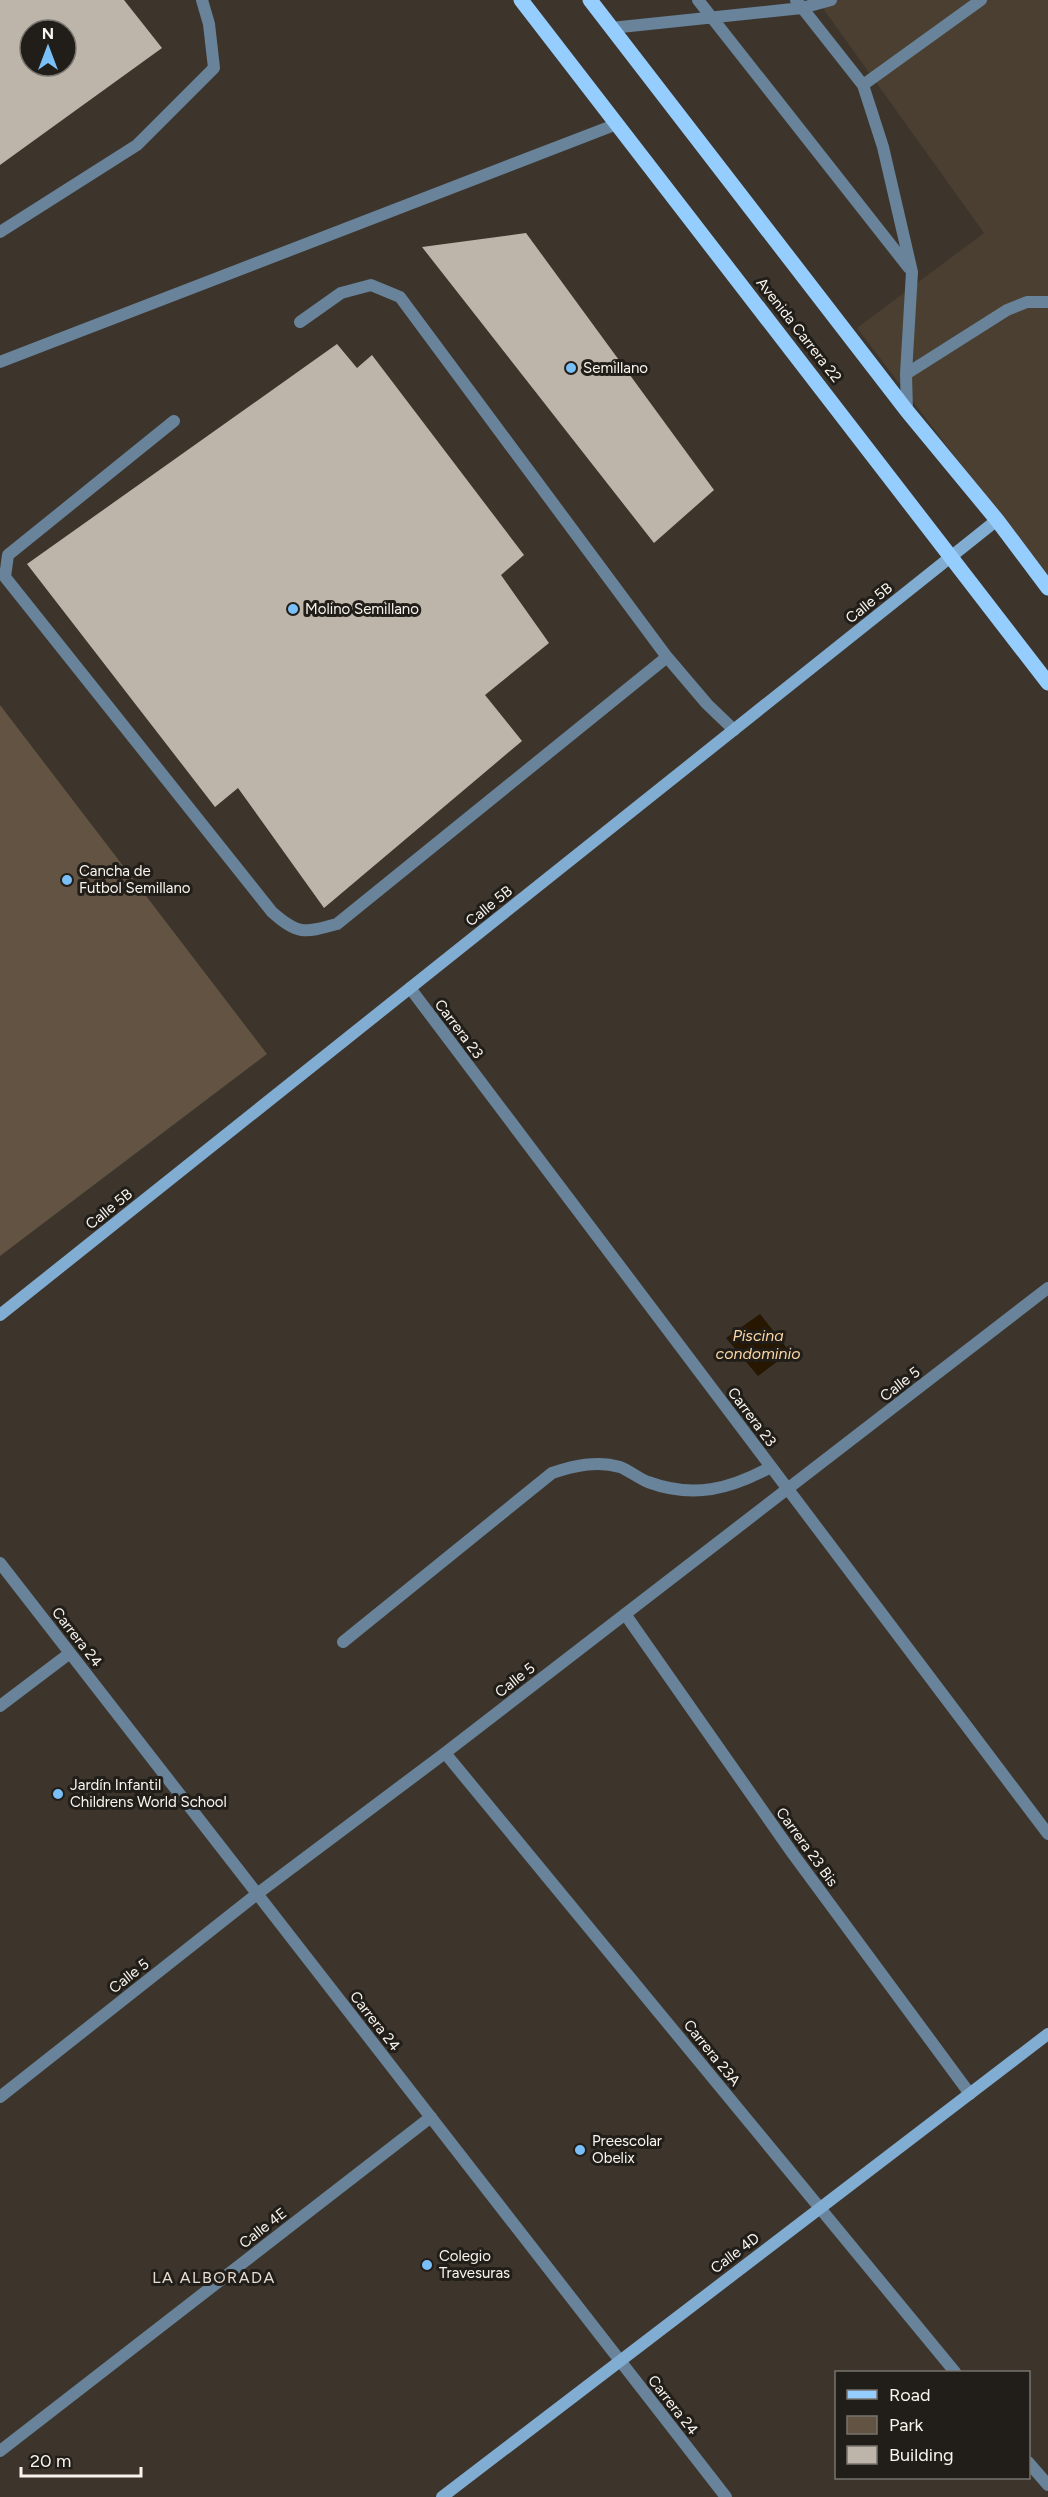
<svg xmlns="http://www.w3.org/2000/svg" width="1048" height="2497" font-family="Figtree,sans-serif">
<rect width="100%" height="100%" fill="#3d352c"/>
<path fill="#4a3f30" d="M817,0H1048V579L857,328L984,233Z"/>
<path fill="#625342" d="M0,705L267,1054L0,1256Z"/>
<path fill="#271701" d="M760,1314L790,1352L758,1376L726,1338Z"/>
<path fill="#beb5aa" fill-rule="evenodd" d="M0,0H124L162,48L0,165ZM30,30H66V66H30Z
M526,233L714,490L654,543L422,247Z
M337,344L357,368L372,355L524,555L501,575L549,643L485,695L522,741L324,908L238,788L215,807L27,564Z"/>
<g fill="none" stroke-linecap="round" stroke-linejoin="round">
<path stroke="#68839a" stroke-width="12" d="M698,0L909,268
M796,0L863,85L883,147L912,272L906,374L907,411
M611,28L802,8L831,0
M863,85L981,0
M0,232L137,145L214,68L209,24L202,0
M300,322L341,293L371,285L400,297L667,657L707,704L734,730
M0,362L617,124
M906,374L1007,310L1027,302H1048
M174,421L8,555L5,577L272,912C298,935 304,933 337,924L667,657
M343,1642L552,1473C573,1466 597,1460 620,1467C630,1471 638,1478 648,1482C694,1499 730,1489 771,1467"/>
<path stroke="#68839a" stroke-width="12" d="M410,988L1048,1834
M0,1563L726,2497
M625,1614L793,1854L970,2094
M0,1706L70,1653
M445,1753L955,2372
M0,2097L257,1894L445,1753L1048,1288
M0,2451L431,2117
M1028,2462L1048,2485"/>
<path stroke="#82add3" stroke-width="12" d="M0,1315L997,520
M442,2497L1048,2034"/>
<path stroke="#95cefe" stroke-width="15" d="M521,0L1048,683
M590,0L907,411L997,520L1048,588"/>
</g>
<g fill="#7abff8" stroke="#211e19" stroke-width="2">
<circle cx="571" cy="368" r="6"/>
<circle cx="293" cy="609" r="6"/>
<circle cx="67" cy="880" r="6"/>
<circle cx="58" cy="1794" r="6"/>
<circle cx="580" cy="2150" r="6"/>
<circle cx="427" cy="2265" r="6"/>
</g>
<g text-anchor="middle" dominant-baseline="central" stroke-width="6" stroke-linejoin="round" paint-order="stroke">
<g font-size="15" fill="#f9f4ee" stroke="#211e19">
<text transform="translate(799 330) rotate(52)">Avenida Carrera 22</text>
<text transform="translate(869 603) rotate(-39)">Calle 5B</text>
<text transform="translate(489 906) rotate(-39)">Calle 5B</text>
<text transform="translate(459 1029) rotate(53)">Carrera 23</text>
<text transform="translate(109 1209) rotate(-39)">Calle 5B</text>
<text transform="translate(900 1384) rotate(-38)">Calle 5</text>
<text transform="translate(752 1417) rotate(53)">Carrera 23</text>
<text transform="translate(77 1637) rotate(52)">Carrera 24</text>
<text transform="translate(515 1680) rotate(-38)">Calle 5</text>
<text transform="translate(807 1847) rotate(54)">Carrera 23 Bis</text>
<text transform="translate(129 1976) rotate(-38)">Calle 5</text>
<text transform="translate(375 2021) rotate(52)">Carrera 24</text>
<text transform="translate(712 2053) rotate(51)">Carrera 23A</text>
<text transform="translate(263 2228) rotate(-38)">Calle 4E</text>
<text transform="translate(735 2253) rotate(-37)">Calle 4D</text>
<text transform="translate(673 2405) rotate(52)">Carrera 24</text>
</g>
<g font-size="15" fill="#f9f4ee" stroke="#211e19" text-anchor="start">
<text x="583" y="368">Semillano</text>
<text x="305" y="609">Molino Semillano</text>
<text x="79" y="871">Cancha de<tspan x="79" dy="17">Futbol Semillano</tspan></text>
<text x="70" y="1785">Jardín Infantil<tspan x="70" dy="17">Childrens World School</tspan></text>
<text x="592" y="2141">Preescolar<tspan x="592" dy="17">Obelix</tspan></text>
<text x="439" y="2256">Colegio<tspan x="439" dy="17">Travesuras</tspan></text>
</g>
<g font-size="16" font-style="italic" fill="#fcd6a5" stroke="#211e19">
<text x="758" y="1335">Piscina<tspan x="758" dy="18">condominio</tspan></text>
</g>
<g font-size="16" letter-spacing="1.5" fill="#e6dcd1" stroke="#211e19">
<text x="214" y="2277">LA ALBORADA</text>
</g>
</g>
<rect x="835" y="2371" width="195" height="108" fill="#211e19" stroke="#77746e" stroke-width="1.5"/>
<rect x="847" y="2390" width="30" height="9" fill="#95cefe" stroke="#77746e" stroke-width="1.5"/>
<text x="889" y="2401" font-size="18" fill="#f9f4ee">Road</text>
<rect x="847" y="2416" width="30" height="18" fill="#625342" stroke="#77746e" stroke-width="1.5"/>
<text x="889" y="2431" font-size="18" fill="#f9f4ee">Park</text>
<rect x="847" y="2446" width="30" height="18" fill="#beb5aa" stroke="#77746e" stroke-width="1.5"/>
<text x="889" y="2461" font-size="18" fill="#f9f4ee">Building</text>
<g transform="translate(48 48)"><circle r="28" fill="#211e19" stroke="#77746e" stroke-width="1.5"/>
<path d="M0-4.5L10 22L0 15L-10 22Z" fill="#7abff8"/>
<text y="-9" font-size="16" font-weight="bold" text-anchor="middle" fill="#f9f4ee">N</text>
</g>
<path d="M21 2467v9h120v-9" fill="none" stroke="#f9f4ee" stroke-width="3"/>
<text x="30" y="2467" font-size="18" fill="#f9f4ee" stroke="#211e19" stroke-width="4.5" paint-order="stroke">20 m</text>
</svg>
